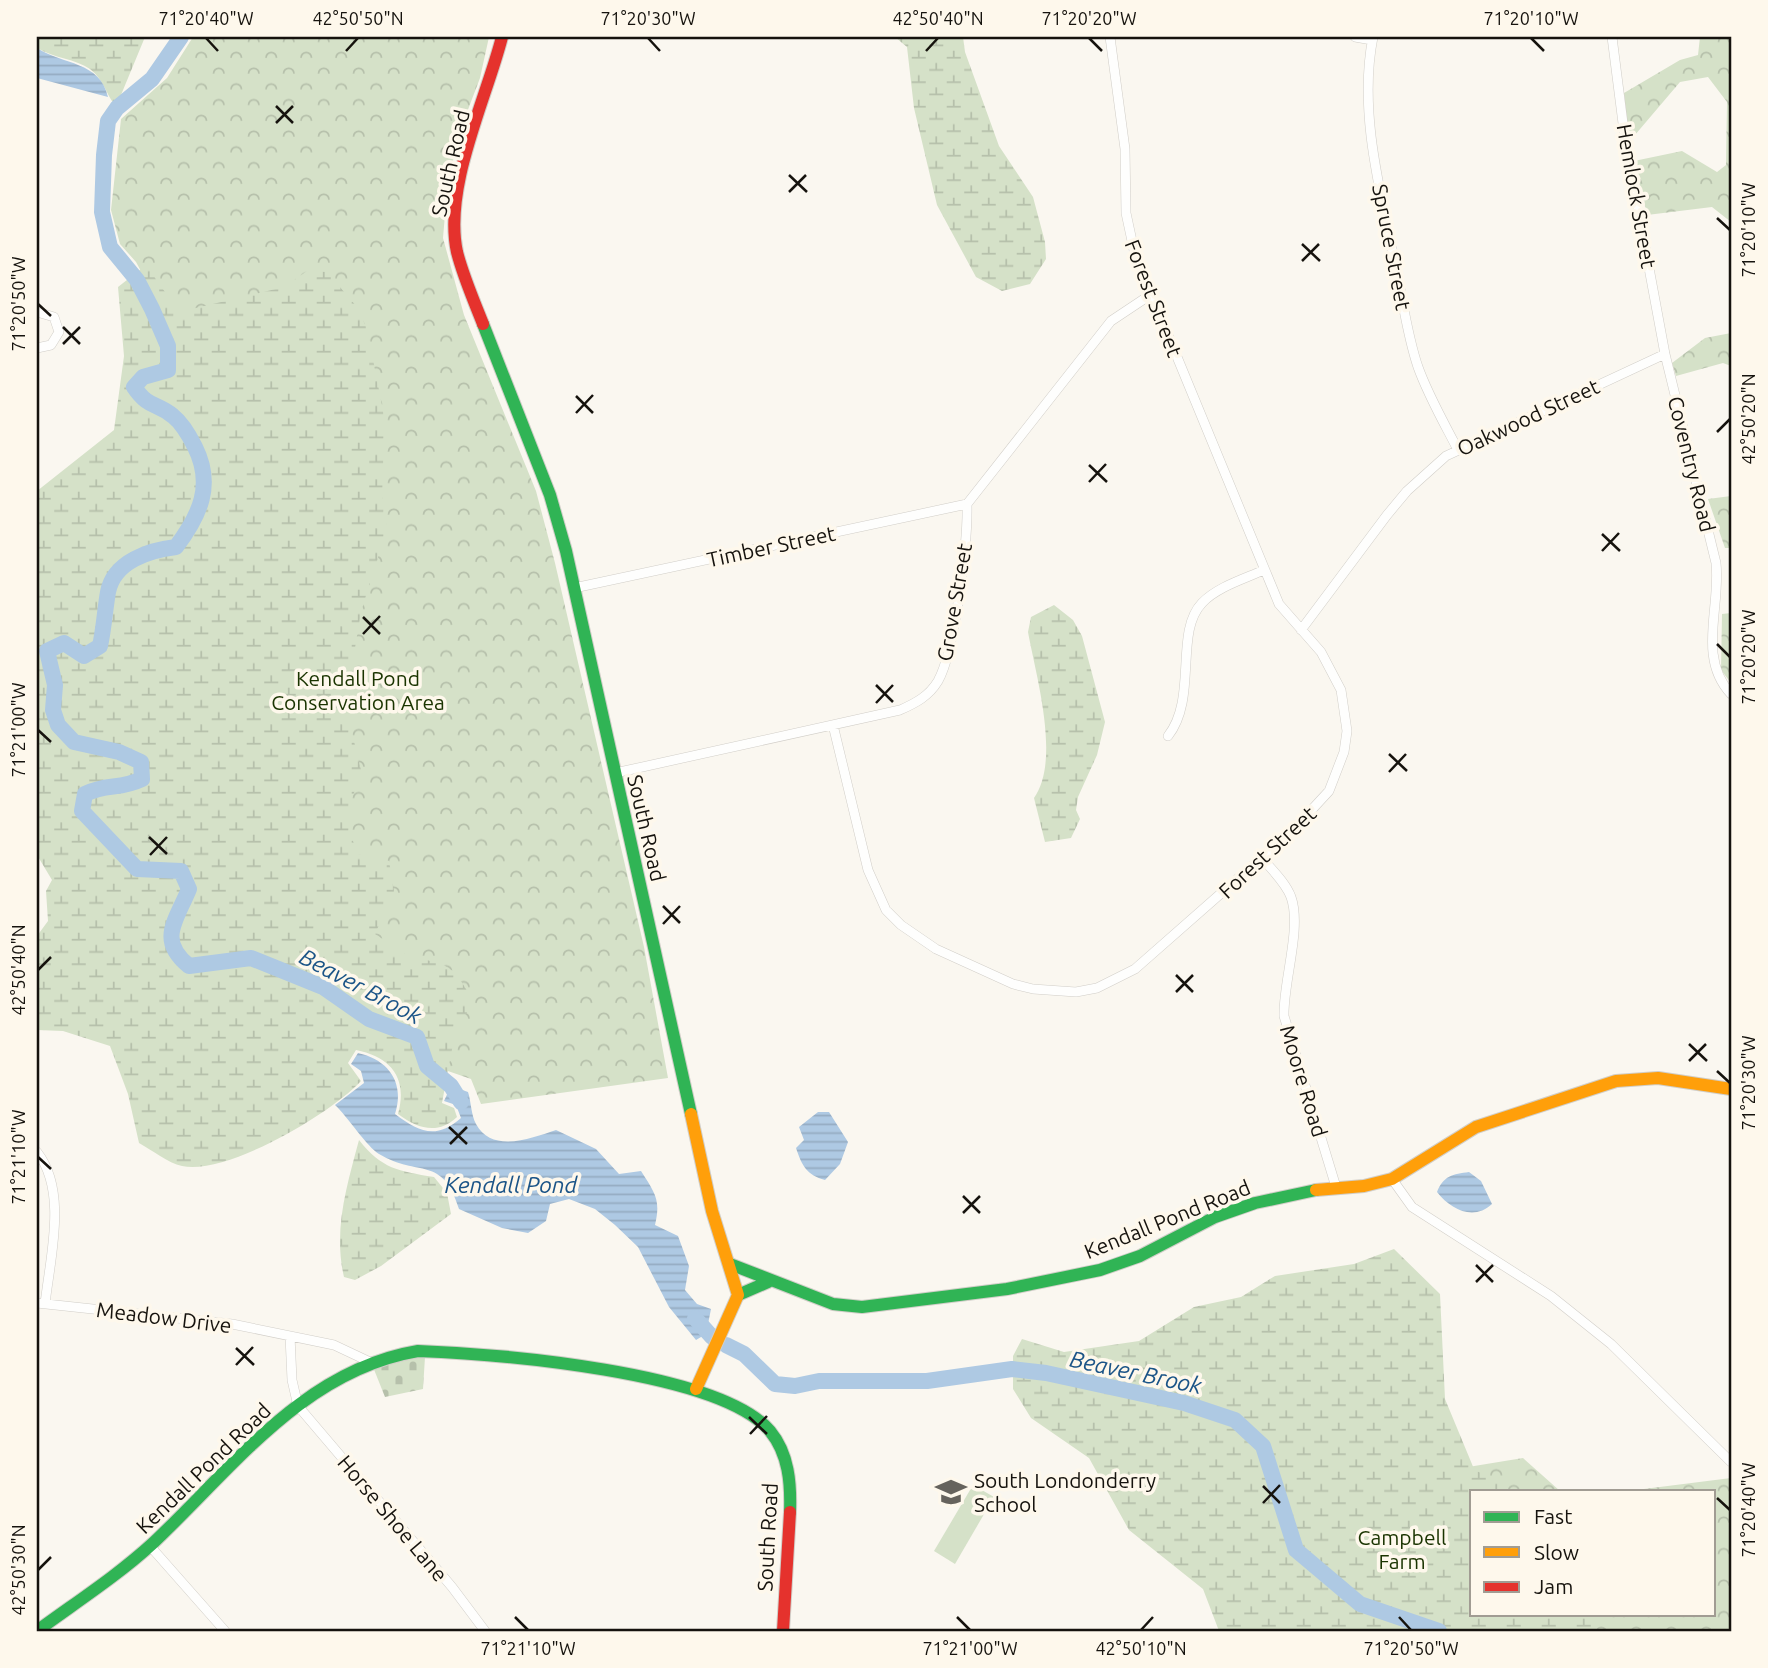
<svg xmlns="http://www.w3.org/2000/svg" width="1768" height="1668" font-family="Ubuntu,sans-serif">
<defs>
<pattern id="forest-crowns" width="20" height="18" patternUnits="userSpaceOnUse" patternTransform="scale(1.75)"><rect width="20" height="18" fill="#d5e1c8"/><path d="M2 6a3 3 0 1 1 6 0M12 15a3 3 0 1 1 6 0" fill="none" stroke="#b6c0ab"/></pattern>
<pattern id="wetland-marsh" width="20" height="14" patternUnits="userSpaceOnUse" patternTransform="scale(1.75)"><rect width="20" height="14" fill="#d5e1c8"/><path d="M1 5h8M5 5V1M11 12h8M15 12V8" fill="none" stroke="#b6c0ab"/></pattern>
<pattern id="cemetery-stones" width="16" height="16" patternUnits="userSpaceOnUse" patternTransform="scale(1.75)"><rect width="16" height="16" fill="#d5e1c8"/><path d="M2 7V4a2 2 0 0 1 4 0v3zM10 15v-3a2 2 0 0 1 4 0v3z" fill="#b6c0ab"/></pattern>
<pattern id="water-rules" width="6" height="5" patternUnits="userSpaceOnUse" patternTransform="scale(1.75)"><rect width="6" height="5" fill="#aec9e3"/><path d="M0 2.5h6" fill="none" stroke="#95acc2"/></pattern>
</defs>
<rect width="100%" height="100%" fill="#faf7f0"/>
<path fill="#d5e1c8" d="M973,1485L994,1497L955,1564L934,1551Z"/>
<path fill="url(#forest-crowns)" d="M193,37H489L480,78L458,136L447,191L443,238L464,315L536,491L555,563L644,947L668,1078L481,1104L471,1079L445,1070L66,656L149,286L136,262L120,244L111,210L121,119L167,78Z
M1700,37H1731V222L1712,207L1647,215L1634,161L1682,151L1717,172L1726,165L1727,102L1708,77L1680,82L1629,142L1624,93L1680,60L1698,55Z
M1731,333V366L1723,363L1676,376L1672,363L1705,338Z
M1731,496V548H1725L1708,499Z
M1731,613V683L1721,670L1722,614Z
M1523,1458L1560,1491H1472V1614H1714V1491H1628L1731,1478V1631H1398L1267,1500Z"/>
<path fill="url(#wetland-marsh)" d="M37,37H145L116,107C106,94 104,80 90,69C76,59 53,58 37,48Z
M895,37H963L965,52L999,146L1033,197L1045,242L1046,259L1030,284L1002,291L976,277L937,205L914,108L907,47Z
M146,265L179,312L284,287L307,271L327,272L357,307L367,329L385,421L382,495L387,529L361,612L350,678V725L362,774L351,800V836L358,854L389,861L394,891L375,934L407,955L442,964L456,973L469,994L470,1008L456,1028L442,1103L454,1108L457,1117C438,1135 418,1129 398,1114C408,1078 391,1057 356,1050L348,1063L361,1081C332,1113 226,1176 182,1166C168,1163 152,1150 139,1143L128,1094L110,1046L63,1031L37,1030V936L48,921L46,891L52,880L37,855V491L114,430L124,356L118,287Z
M1054,605L1073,620L1082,636L1105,722L1097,755L1078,797L1076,810L1080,819L1071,838L1045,842L1034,798C1061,760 1036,676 1028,632L1031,617Z
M359,1140C382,1169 398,1171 434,1177L447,1193L451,1214L381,1266L355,1280L344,1277C333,1230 347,1185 359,1140Z
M1394,1249L1440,1294L1445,1399L1474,1469L1510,1491H1472V1614H1597V1631H1219L1203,1589L1129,1530L1089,1458L1031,1418L1013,1389V1356L1022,1339L1064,1352L1139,1341L1194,1307L1241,1297L1275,1276L1354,1264Z"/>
<path fill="url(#cemetery-stones)" d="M417,1356L425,1357L423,1389L385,1397L373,1367L388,1360Z"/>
<path fill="url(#water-rules)" d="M37,48C63,65 100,61 108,97L37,78Z
M358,1053C389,1060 405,1083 395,1114C419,1132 436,1140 461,1118L456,1105L444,1101L451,1086L468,1092C471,1101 471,1115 476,1124C492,1154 532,1138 556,1130L596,1149L619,1174L641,1171C655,1193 661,1200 655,1225L678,1236L689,1266L685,1290L697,1304L711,1309L706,1334L696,1340L669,1307L638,1247L615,1225L595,1209L569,1199L550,1204L546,1221L528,1233L502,1228L459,1209C442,1154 419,1178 379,1154C368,1148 347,1116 335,1105L364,1083L361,1071L351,1064Z
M818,1112H829L848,1142L840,1164L825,1180C807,1175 802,1166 796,1148L804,1140L799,1127Z
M1469,1172L1481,1181L1492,1204C1474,1221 1451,1210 1437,1192C1443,1176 1453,1174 1469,1172Z"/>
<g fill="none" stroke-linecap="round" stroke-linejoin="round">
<path stroke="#aec9e3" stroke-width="16" d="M181,37L152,79L117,108L108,121L104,155L102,212L110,247L137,280L152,309L168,346V370L143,377L134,387C149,409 156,402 173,416C182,423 190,437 195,447C214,485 200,515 176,547C150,550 114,561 108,592C105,609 104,628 100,646L84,656L64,643L47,651L55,685L53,710L58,725L74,742L119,752L141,762L142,779C119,790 107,783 85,794L82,811L137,869L181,871L189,889C176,921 157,940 189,966L251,958L323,987L369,1019L417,1037L427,1066L451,1086L461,1102
M695,1318L712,1337
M726,1345L744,1354L775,1384L795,1386L819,1381H927L1012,1369L1046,1373L1184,1403L1235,1420L1263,1446L1296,1550L1360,1604L1439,1631"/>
<defs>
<path id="street" d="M1355,37L1372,40
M1373,37C1358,112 1381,194 1396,268C1403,301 1407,335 1418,367C1428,395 1443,421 1457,448
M1612,37L1625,139L1665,354L1716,563C1721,607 1697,658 1731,694
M37,312L54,317L59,332L51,345L37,348
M574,588L967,504
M1301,630L1387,515L1407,491L1446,456L1665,354
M833,725L868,870L886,910L901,925L936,949L1013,984L1033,989L1076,992L1097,988L1135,969L1293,830L1329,791L1344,752L1347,731L1341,690L1321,652L1279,604L1135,255L1126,213L1125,149L1110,37
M1168,736C1198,698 1174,632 1202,603C1217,587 1244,579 1264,570
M615,773L900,710C916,703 929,696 938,681C955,651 968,540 967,504L1111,321L1150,295
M1262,858C1272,870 1286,883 1291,897C1302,928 1283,982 1284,1016L1336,1187
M37,1152C68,1191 50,1258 45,1304
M1392,1179L1412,1207L1551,1296L1611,1344L1731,1462
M37,1303L232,1324L334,1345L368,1361
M290,1336L292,1380L298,1406L452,1587L485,1631
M150,1546L225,1631"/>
<path id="fast" d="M483,324L550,495L566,551L691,1114
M730,1264L833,1304L862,1307L1007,1289L1100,1270L1140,1256L1215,1217L1255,1203L1316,1190
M738,1295L768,1282
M37,1631C75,1603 117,1576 152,1544C232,1469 303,1370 418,1351C497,1354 719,1371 770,1431C789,1454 791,1484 790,1512"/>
<path id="slow" d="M691,1114L712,1211L738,1295L696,1389
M1316,1190L1364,1186L1392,1179L1476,1127L1616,1081L1658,1078L1731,1089"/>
<path id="jam" d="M483,324C474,301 463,276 457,252C443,187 486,100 502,37
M783,1631L790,1512"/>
</defs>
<use href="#street" stroke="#d1cec8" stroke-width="10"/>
<use href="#fast" stroke="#d1cec8" stroke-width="14"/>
<use href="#slow" stroke="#d1cec8" stroke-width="14"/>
<use href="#jam" stroke="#d1cec8" stroke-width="14"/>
<use href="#street" stroke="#fefefd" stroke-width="9"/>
<use href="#fast" stroke="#30b455" stroke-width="12"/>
<use href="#slow" stroke="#ff9f0a" stroke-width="12"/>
<use href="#jam" stroke="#e5322d" stroke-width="12"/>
</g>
<path fill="none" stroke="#16130e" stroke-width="2.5" d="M206,38L218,51M648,38L660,51M1089,38L1102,51M1531,38L1544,51M346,51L358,38M926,51L938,38M276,106L293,123M276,123L293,106M789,175L807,192M789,192L806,175M1717,218L1730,230M1302,244L1320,261M1302,261L1319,244M38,304L51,316M63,327L80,344M63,344L80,327M576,396L593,413M576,413L593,395M1717,432L1730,419M1089,465L1107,482M1089,482L1106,464M1602,534L1620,551M1602,551L1619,533M363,617L380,634M363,634L380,616M1717,644L1730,657M876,685L893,702M876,703L893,685M38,730L51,742M1389,754L1407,771M1389,772L1406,754M149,837L167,854M150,855L167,837M663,906L680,923M663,924L680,906M38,970L51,957M1176,975L1193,992M1176,992L1193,975M1689,1044L1707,1061M1689,1061L1706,1044M1717,1071L1730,1083M449,1127L467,1144M450,1144L467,1127M38,1157L51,1169M963,1196L980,1213M963,1213L980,1196M1476,1265L1493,1282M1476,1282L1493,1265M236,1348L254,1365M236,1365L253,1347M749,1417L767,1434M750,1434L767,1416M1263,1486L1280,1503M1717,1498L1730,1510M1263,1503L1280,1485M38,1570L51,1557M515,1617L528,1630M957,1617L970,1630M1399,1617L1411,1630M1141,1630L1153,1617"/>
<defs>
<symbol id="school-bare" viewBox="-9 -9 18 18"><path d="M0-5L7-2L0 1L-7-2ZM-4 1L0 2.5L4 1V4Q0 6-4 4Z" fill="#66635d" stroke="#fef8ec" stroke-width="2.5" paint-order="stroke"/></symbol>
</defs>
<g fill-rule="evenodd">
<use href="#school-bare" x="929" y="1470" width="44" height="44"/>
</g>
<g text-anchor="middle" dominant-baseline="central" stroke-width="7" stroke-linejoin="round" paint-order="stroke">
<g font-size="21" fill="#16130e" stroke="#fef8ec">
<text transform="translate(450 163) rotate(-77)">South Road</text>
<text transform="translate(1637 196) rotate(80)">Hemlock Street</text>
<text transform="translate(1392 247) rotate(79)">Spruce Street</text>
<text transform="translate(1154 298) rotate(69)">Forest Street</text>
<text transform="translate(1528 417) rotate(-25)">Oakwood Street</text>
<text transform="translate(1692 464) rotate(76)">Coventry Road</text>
<text transform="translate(771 546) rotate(-12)">Timber Street</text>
<text transform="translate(954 602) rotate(-80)">Grove Street</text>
<text transform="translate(647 828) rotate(77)">South Road</text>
<text transform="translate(1267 852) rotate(-43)">Forest Street</text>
<text transform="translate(1304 1081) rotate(73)">Moore Road</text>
<text transform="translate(1167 1219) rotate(-22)">Kendall Pond Road</text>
<text transform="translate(164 1317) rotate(7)">Meadow Drive</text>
<text transform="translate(203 1468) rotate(-44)">Kendall Pond Road</text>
<text transform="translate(393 1518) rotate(50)">Horse Shoe Lane</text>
<text transform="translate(767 1537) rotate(-87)">South Road</text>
</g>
<g font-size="21" fill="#1a3400" stroke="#fef8ec">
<text x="358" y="678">Kendall Pond<tspan x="358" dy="24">Conservation Area</tspan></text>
<text x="1402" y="1537">Campbell<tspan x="1402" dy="24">Farm</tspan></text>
</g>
<g font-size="21" fill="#16130e" stroke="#fef8ec" text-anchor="start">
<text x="974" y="1480">South Londonderry<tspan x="974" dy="24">School</tspan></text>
</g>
<g font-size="23" font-style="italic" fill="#1b5487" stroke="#fef8ec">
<text transform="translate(361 986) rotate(28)">Beaver Brook</text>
<text x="511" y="1184">Kendall Pond</text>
<text transform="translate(1136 1372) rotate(12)">Beaver Brook</text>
</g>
</g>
<rect width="1768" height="1668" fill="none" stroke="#fef8ec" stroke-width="77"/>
<rect x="1470" y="1490" width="245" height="126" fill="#fef8ec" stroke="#a19c93" stroke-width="2"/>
<rect x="1484" y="1512" width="35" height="10" fill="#30b455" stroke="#a19c93" stroke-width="2"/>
<text x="1534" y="1524" font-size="21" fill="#16130e">Fast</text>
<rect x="1484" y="1547" width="35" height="10" fill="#ff9f0a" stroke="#a19c93" stroke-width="2"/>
<text x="1534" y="1560" font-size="21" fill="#16130e">Slow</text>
<rect x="1484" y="1582" width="35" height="10" fill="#e5322d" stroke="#a19c93" stroke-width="2"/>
<text x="1534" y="1594" font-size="21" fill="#16130e">Jam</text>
<rect x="38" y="38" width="1692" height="1592" fill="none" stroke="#16130e" stroke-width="2.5"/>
<g font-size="18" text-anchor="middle" fill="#16130e">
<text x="206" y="25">71°20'40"W</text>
<text x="358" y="25">42°50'50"N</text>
<text x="648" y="25">71°20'30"W</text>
<text x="938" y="25">42°50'40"N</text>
<text x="1089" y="25">71°20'20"W</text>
<text x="1531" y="25">71°20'10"W</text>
<text transform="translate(1749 230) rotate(-90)" y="6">71°20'10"W</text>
<text transform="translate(19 304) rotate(-90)" y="6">71°20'50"W</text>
<text transform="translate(1749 419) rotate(-90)" y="6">42°50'20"N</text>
<text transform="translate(1749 657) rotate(-90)" y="6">71°20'20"W</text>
<text transform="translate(19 730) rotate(-90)" y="6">71°21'00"W</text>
<text transform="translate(19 970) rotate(-90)" y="6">42°50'40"N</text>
<text transform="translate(1749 1083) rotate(-90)" y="6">71°20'30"W</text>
<text transform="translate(19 1157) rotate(-90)" y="6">71°21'10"W</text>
<text transform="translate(1749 1510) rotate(-90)" y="6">71°20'40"W</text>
<text transform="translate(19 1570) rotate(-90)" y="6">42°50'30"N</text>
<text x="528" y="1655">71°21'10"W</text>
<text x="970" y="1655">71°21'00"W</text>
<text x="1141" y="1655">42°50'10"N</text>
<text x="1411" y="1655">71°20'50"W</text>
</g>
</svg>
